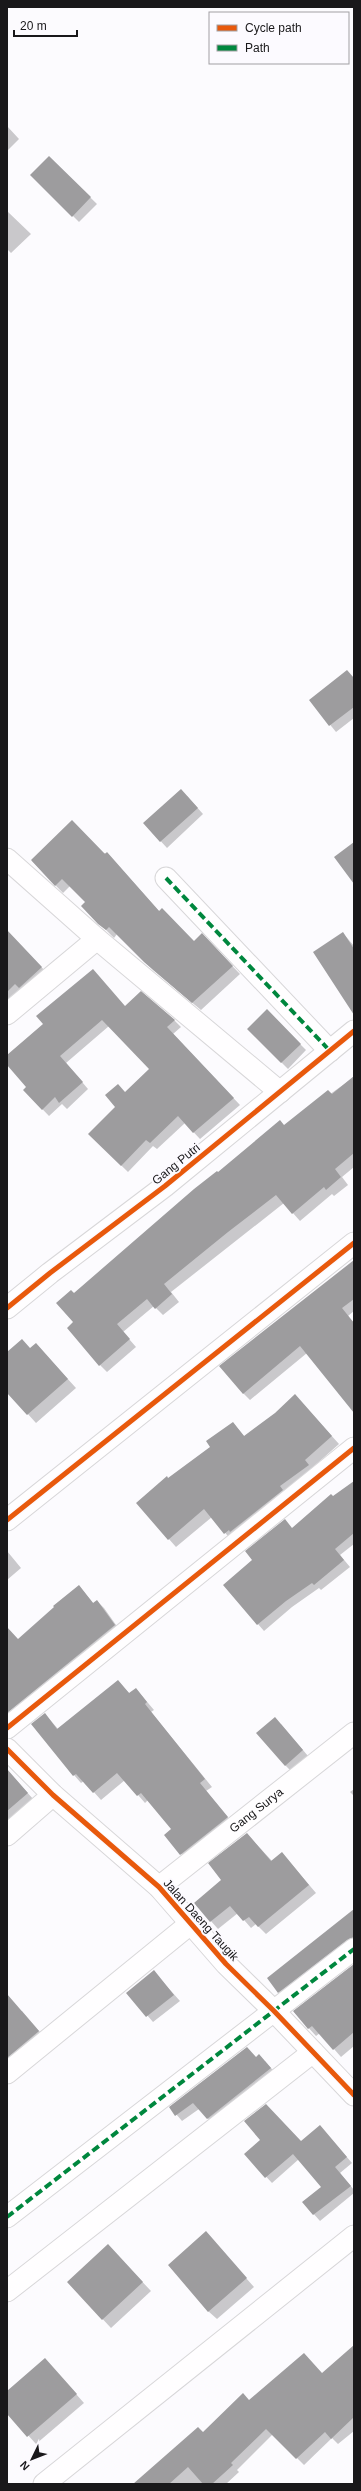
<svg xmlns="http://www.w3.org/2000/svg" width="361" height="2491" font-family="Arial,sans-serif">
<rect width="100%" height="100%" fill="#fcfbfe"/>
<path fill="#0003" d="M7,126L19,139L7,151Z
M49,157L97,204L79,222L32,175Z
M7,211L31,234L11,253L7,249Z
M354,678V718L336,732L310,700Z
M187,796L203,814L167,848L144,823Z
M107,853L160,912L194,942L210,943L240,974L201,1010L153,970L117,934L114,938L82,906L86,902L70,886L63,893L32,861Z
M7,931L47,973L7,1003Z
M343,933L354,946V1009Z
M125,1007L174,1020L181,1027L173,1034L240,1105L200,1139L185,1123L157,1149L153,1146L128,1172L89,1134L116,1107L126,1093L151,1069L109,1026L66,1063L88,1089L67,1109L62,1104L49,1116L24,1090L27,1087L7,1063V1056Z
M267,1011L306,1050L288,1069L248,1029Z
M354,1077V1167L342,1177L348,1185L334,1196L332,1194L300,1221L284,1203L171,1292L179,1302L163,1315L154,1306L123,1332L136,1347L107,1372L100,1365L74,1323V1295L219,1174Z
M354,1261V1311L348,1316L354,1323V1412L307,1353L250,1400L243,1393Z
M36,1344L76,1388L36,1423L7,1391V1353L30,1349Z
M302,1403L339,1444L312,1468L316,1473L232,1541L212,1517L176,1547L137,1503L211,1447L233,1423L245,1437Z
M354,1482V1544L340,1555L350,1567L321,1590L319,1588L292,1607L264,1631L224,1585L292,1529Z
M7,1551L21,1568L7,1580Z
M79,1586L94,1604L97,1601L104,1608L121,1632L7,1725V1640H18Z
M118,1681L130,1694L136,1689L143,1697L154,1710L151,1712L212,1787L206,1791L234,1825L188,1862L165,1835L172,1829L148,1800L145,1803L125,1780L101,1800L84,1781L81,1783L74,1775L32,1724L45,1714L58,1729Z
M281,1724L308,1756L291,1771L285,1765Z
M7,1770L34,1800L7,1823Z
M354,1789V1796L350,1792Z
M247,1834L272,1861L282,1853L316,1893L266,1934L256,1924L251,1928L238,1913L218,1929L195,1903L223,1880Z
M354,1910V1947L286,1999L279,1992Z
M354,1965V2046L341,2057L320,2033L316,2036L294,2012Z
M154,1972L180,2001L153,2022L128,1993Z
M7,2009L22,2011L46,2039L7,2071Z
M258,2061H265L277,2075L214,2125L199,2109L182,2121L170,2107Z
M320,2126L352,2163L340,2173L354,2190V2193L320,2221L303,2202L322,2187L299,2159L272,2183L245,2154L301,2142Z
M206,2233L254,2287L217,2319L208,2311Z
M116,2254L151,2291L111,2328L68,2282Z
M354,2347V2431L338,2444L332,2438L304,2465L273,2434L237,2470L239,2472L226,2484H134L250,2401L322,2374Z
M45,2359L84,2403L36,2444L7,2412V2392Z"/>
<path fill="#9d9c9e" d="M49,156L91,197L72,217L30,175Z
M347,670L354,678V707L329,726L309,700Z
M181,789L198,808L160,842L143,823Z
M72,820L105,854L107,852L159,911L162,908L194,941L202,933L233,966L192,1003L144,962L109,927L106,930L98,924L81,906L85,902L62,879L55,886L31,860Z
M354,842V884L334,857Z
M7,930L42,967L19,988L15,984L7,992Z
M343,932L354,949V1015L313,952Z
M93,969L125,1006L141,991L175,1020L167,1027L234,1098L193,1133L178,1116L150,1143L146,1140L121,1166L88,1134L115,1107L105,1095L118,1084L125,1092L149,1069L102,1020L60,1056L83,1082L59,1103L55,1097L42,1110L23,1090L26,1087L7,1065V1055L43,1024L36,1016Z
M267,1009L301,1044L281,1063L247,1029Z
M354,1076V1153L335,1169L341,1177L326,1190L324,1187L292,1214L276,1195L228,1232L164,1284L172,1294L155,1309L147,1299L117,1324L130,1339L99,1366L67,1328L73,1322L56,1303L71,1290L74,1293L194,1189L217,1171L218,1172L280,1120L284,1125L328,1090L332,1094Z
M354,1260V1299L342,1308L354,1323V1413L300,1346L243,1394L219,1366Z
M22,1339L30,1348L36,1343L68,1379L27,1415L7,1393V1352Z
M295,1394L332,1436L305,1460L309,1465L280,1486L283,1490L230,1532L229,1530L224,1534L204,1509L168,1540L136,1503L167,1476L168,1478L210,1447L206,1441L233,1422L244,1436L275,1413Z
M354,1481V1533L335,1549L344,1560L314,1585L312,1583L286,1601L257,1625L223,1585L252,1560L245,1551L285,1519L292,1528L331,1494L333,1496Z
M79,1585L93,1603L97,1600L115,1625L7,1713V1627L18,1639L54,1607L53,1606Z
M118,1680L129,1693L136,1688L147,1702L145,1704L205,1779L200,1783L228,1817L180,1855L164,1835L171,1829L141,1793L137,1796L117,1773L93,1793L76,1774L73,1776L31,1724L45,1713L57,1729Z
M275,1717L303,1750L285,1766L256,1733Z
M7,1769L28,1793L7,1811Z
M247,1833L271,1861L282,1852L309,1885L258,1927L249,1917L243,1921L230,1906L210,1922L194,1903L221,1880L208,1863Z
M354,1909V1937L347,1940L278,1993L267,1978Z
M354,1964V2032L333,2050L312,2026L308,2029L293,2011Z
M154,1970L174,1995L146,2017L126,1993Z
M7,1994L39,2031L7,2058Z
M247,2047L256,2057L259,2054L271,2068L207,2119L193,2103L175,2116L169,2107Z
M266,2104L301,2141L320,2125L347,2157L335,2167L351,2186L313,2215L302,2202L321,2187L293,2154L265,2178L244,2154L260,2140L244,2121Z
M206,2231L247,2278L208,2312L168,2265Z
M108,2244L143,2282L102,2320L67,2282Z
M354,2345V2417L331,2439L325,2432L296,2459L266,2429L231,2463L233,2465L212,2484H203L188,2467L169,2484H133L198,2427L203,2432L243,2393L249,2400L304,2353L322,2373Z
M45,2358L77,2394L27,2437L7,2414V2391Z"/>
<g fill="none" stroke-linecap="round" stroke-linejoin="round">
<defs>
<g id="minor">
<path d="M7,859L97,939L280,1092"/>
<path d="M166,878L330,1051"/>
<path d="M7,1014L97,939"/>
<path d="M7,1308L50,1273L165,1186L354,1031"/>
<path d="M7,1520L354,1243"/>
<path d="M7,1728L354,1448"/>
<path d="M7,1749L53,1795L159,1887L226,1964L274,2011L354,2095"/>
<path d="M7,1835L53,1795"/>
<path id="s1" d="M159,1887L354,1733"/>
<path d="M7,2073L190,1924"/>
<path d="M7,2217L354,1949"/>
<path d="M7,2291L313,2052"/>
<path d="M44,2484L354,2236"/>
</g>
</defs>
<use href="#minor" stroke="#d8d7d9" stroke-width="23"/>
<use href="#minor" stroke="#fffeff" stroke-width="21"/>
<path stroke="#00873e" stroke-width="4" stroke-dasharray="8 4" stroke-linecap="butt" d="M166,878L330,1051
M7,2217L354,1949"/>
<defs>
<path id="cycleway" d="M7,1308L50,1273L165,1186L354,1031
M7,1520L354,1243
M7,1728L354,1448
M7,1749L53,1795L159,1887L226,1964L274,2011L354,2095"/>
</defs>
<use href="#cycleway" stroke="#fcfaff" stroke-width="8"/>
<use href="#cycleway" stroke="#e8590c" stroke-width="5"/>
</g>
<g text-anchor="middle" dominant-baseline="central" stroke-width="4" stroke-linejoin="round" paint-order="stroke">
<g font-size="12" fill="#19181a" stroke="#fcfaff">
<text transform="translate(176 1164) rotate(-39)">Gang Putri</text>
<text stroke="none"><textPath href="#s1" startOffset="124">Gang Surya</textPath></text>
<text transform="translate(201 1920) rotate(48)">Jalan Daeng Taugik</text>
</g>
</g>
<rect width="361" height="2491" fill="none" stroke="#19181a" stroke-width="16"/>
<rect x="209" y="12" width="140" height="52" fill="#fcfaff" stroke="#a1a0a3"/>
<rect x="217" y="25" width="20" height="6" fill="#e8590c" stroke="#a1a0a3"/>
<text x="245" y="32" font-size="12" fill="#19181a">Cycle path</text>
<rect x="217" y="45" width="20" height="6" fill="#00873e" stroke="#a1a0a3"/>
<text x="245" y="52" font-size="12" fill="#19181a">Path</text>
<g transform="translate(32 2459) rotate(227)" stroke="#fcfaff" stroke-width="3" paint-order="stroke">
<path d="M0-3L7 15L0 10L-7 15Z" fill="#19181a"/>
<text y="-6" font-size="11" font-weight="bold" text-anchor="middle" fill="#19181a">N</text>
</g>
<path d="M14 30v6h63v-6" fill="none" stroke="#19181a" stroke-width="2"/>
<text x="20" y="30" font-size="12" fill="#19181a" stroke="#fcfaff" stroke-width="3" paint-order="stroke">20 m</text>
</svg>
